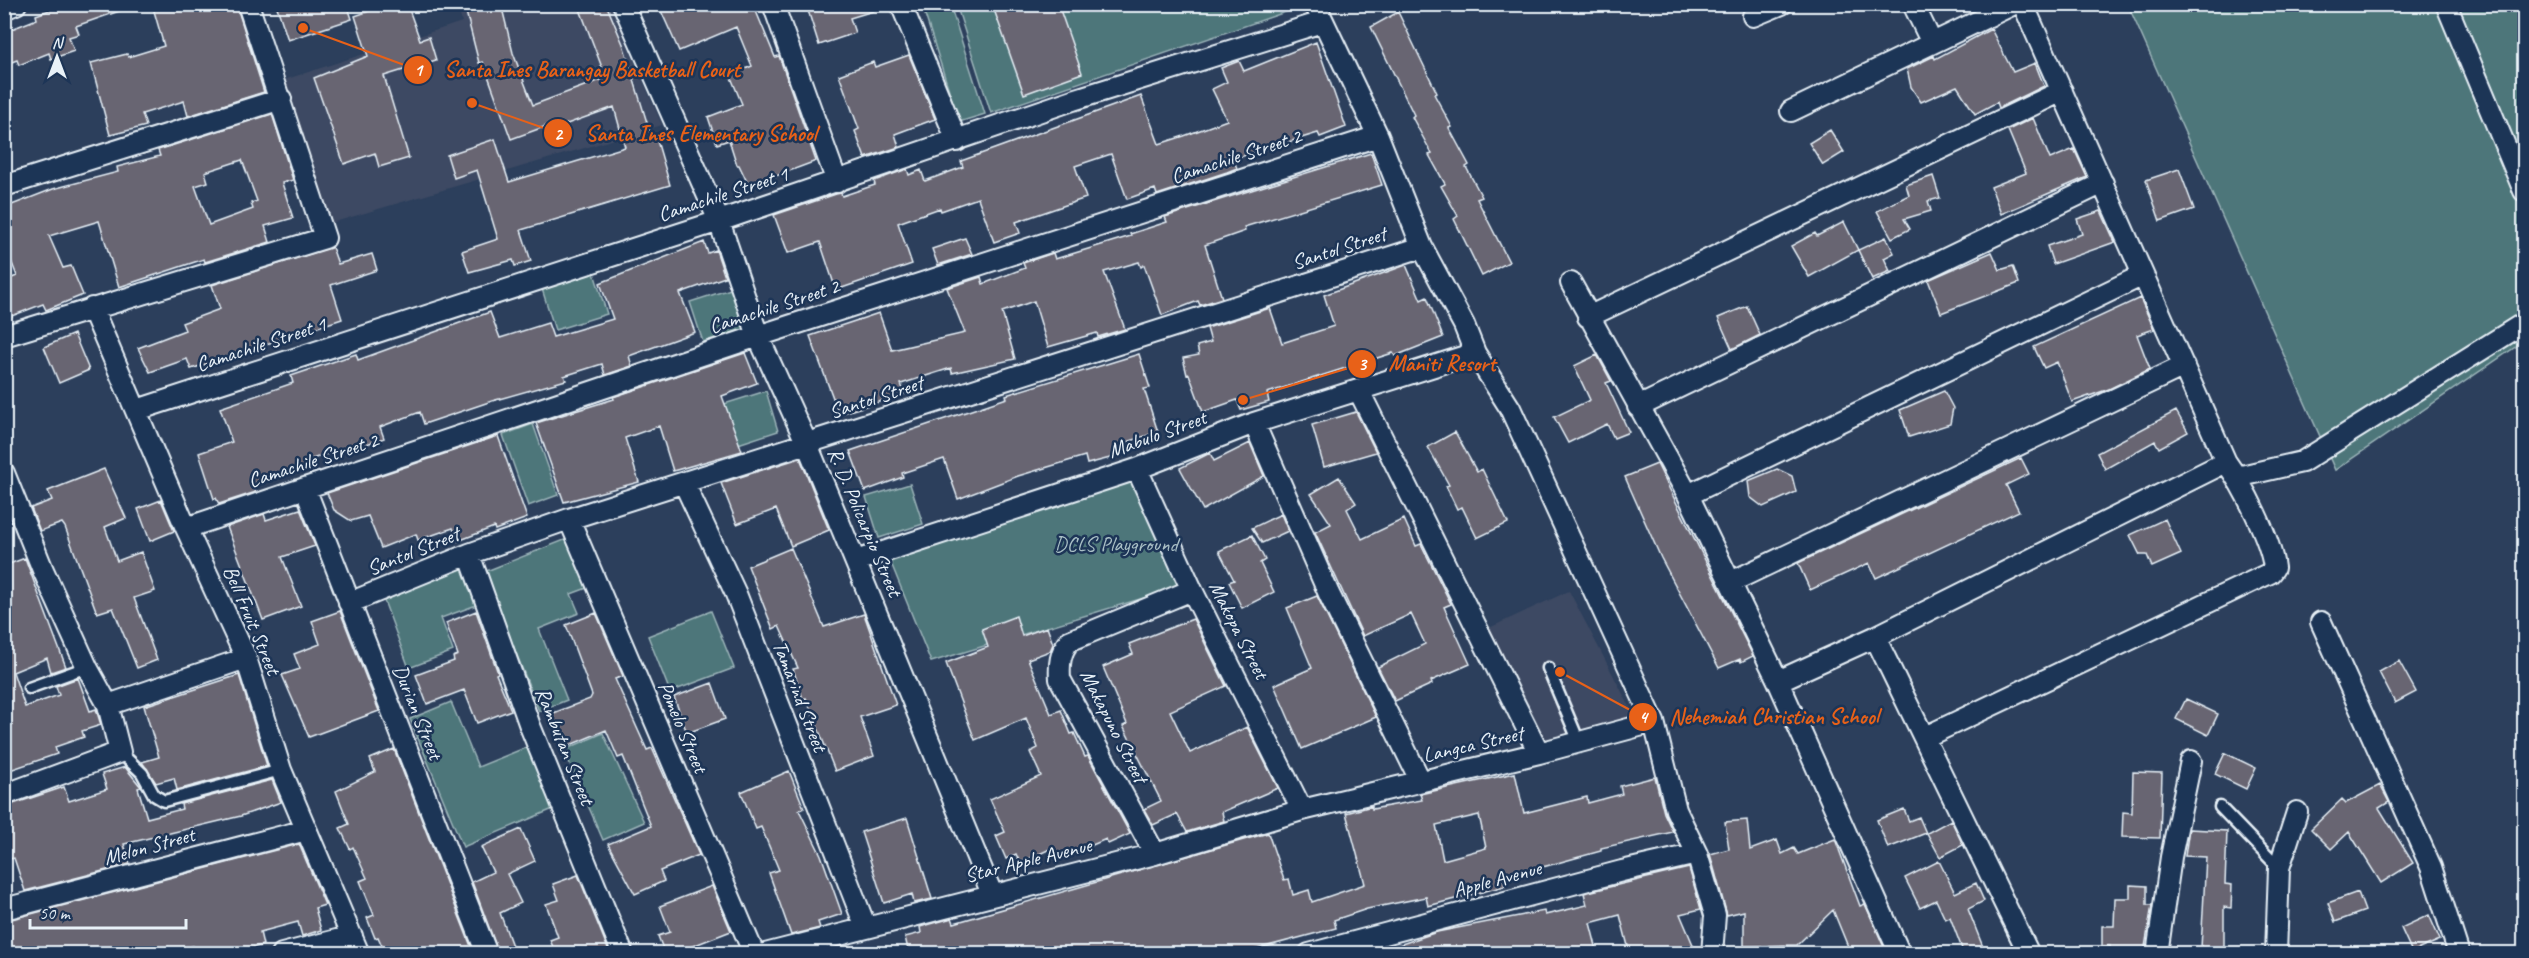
<svg xmlns="http://www.w3.org/2000/svg" width="2529" height="958" font-family="Caveat,sans-serif">
<rect width="100%" height="100%" fill="#2c3f5c"/>
<filter id="ink" filterUnits="userSpaceOnUse"><feTurbulence type="fractalNoise" baseFrequency=".0167" numOctaves="2"/><feDisplacementMap in="SourceGraphic" scale="12" xChannelSelector="R" yChannelSelector="G"/><feConvolveMatrix kernelMatrix="1 2 1 2 8 2 1 2 1" color-interpolation-filters="sRGB"/></filter>
<g filter="url(#ink)">
<path fill="#3e4a63" d="M457,5H610L662,125L331,223L284,80L462,22Z
M1569,591L1634,715L1543,741L1487,629Z"/>
<path fill="#4e767a" stroke="#9bb4b9" stroke-width="1.5" d="M956,4L1306,5L991,113Z
M922,5H950L985,114L959,122Z
M2128,5H2524V341L2335,470Z
M594,273L607,314L555,330L542,289Z
M734,288L747,328L703,342L690,302Z
M766,391L778,431L735,445L721,405Z
M533,424L558,495L528,506L503,435Z
M1148,471L1200,581L931,662L889,558Z
M910,484L923,524L879,538L866,497Z
M567,539L587,588L571,594L579,613L539,629L567,700L539,711L484,572Z
M468,566L482,603L441,618L453,651L409,668L383,598Z
M711,611L734,668L670,692L648,636Z
M451,702L478,767L527,747L553,809L463,847L410,719Z
M603,733L644,822L603,840L564,750Z"/>
<path fill="#686572" stroke="#e8f1f8" stroke-width="1.5" fill-rule="evenodd" d="M66,4H131V7L76,26L79,34L69,37L74,51L51,59L49,53L19,65L17,60L4,65V32L37,19L36,15Z
M152,4H236L264,92L188,116L184,101L142,114L146,126L110,135L91,63L127,54L128,57L164,46Z
M276,4H347L352,19L288,40Z
M389,4H407L420,40L429,37L436,60L384,76L409,158L379,167L375,153L344,164L314,78L368,56L355,16Z
M464,4H501L513,53L533,105L606,78L578,4H606L623,44L652,139L656,137L670,185L521,230L531,261L515,266L513,260L469,272L462,251L498,239L477,170L454,178L447,155L495,139L509,182L625,147L614,107L553,129L552,124L511,139L483,62L479,63Z
M658,4H753L775,57L779,56L816,161L749,186L739,165H737L729,140L717,144L708,117L742,104L730,75L752,66L736,27L679,51Z
M806,4H882L883,8L850,18L855,33L819,45Z
M992,4H1058L1082,73L1024,94Z
M1398,12L1437,93L1434,94L1452,127L1449,128L1469,165L1466,167L1482,197L1477,199L1509,262L1482,276L1454,219L1458,216L1441,186L1445,184L1429,155L1432,154L1412,117L1414,115L1371,27Z
M1991,29L2013,72L2035,63L2044,86L1999,108L1997,102L1975,114L1957,86L1921,102L1911,87L1907,69L1934,56L1935,59Z
M1316,42L1346,127L1320,137L1318,133L1233,159L1237,168L1227,172L1157,195L1155,189L1127,199L1111,154L1075,166L1086,198L1016,222L1020,233L994,242L978,198L941,211L940,208L898,223L912,264L836,290L820,242L788,253L774,215L836,194L841,193L842,196L875,185L874,181L907,169L909,175L921,170L925,181L963,167L961,161L1141,96L1159,144L1184,136L1227,120L1212,89L1227,82L1221,68L1239,61L1244,71Z
M909,55L935,119L895,134L899,147L865,158L855,131L859,129L839,75L873,62L875,67Z
M272,114L293,180L282,183L293,218L265,226L270,242L205,262L204,259L119,287L99,221L49,236L63,268L71,266L83,295L46,310L43,304L4,319V281L17,276L4,243V208L53,189L118,172L117,167L160,156L158,150ZM242,160L257,201L251,203L253,209L209,225L195,186L208,182L205,172Z
M2033,118L2050,159L2074,149L2087,177L2001,214L1991,187L2026,173L2008,130Z
M1830,130L1844,152L1823,165L1809,143Z
M1371,153L1382,185L1244,227L1245,231L1205,245L1222,298L1200,305L1198,301L1162,315L1144,265L1141,267L1139,262L1104,272L1125,329L1098,337L1097,333L1048,347L1034,301L1002,312L1015,359L952,373L951,368L901,384L905,394L839,414L810,336L879,313L892,350L965,333L947,288L981,277L983,284L1025,268L1023,263L1053,253L1055,259L1131,236L1130,234L1167,222L1165,217Z
M2179,169L2194,209L2160,221L2146,180Z
M1933,176L1940,198L1928,201L1931,211L1904,219L1910,229L1892,238L1877,211L1909,195L1906,185Z
M2101,211L2115,242L2053,264L2047,246L2082,234L2077,219Z
M1844,222L1858,250L1809,277L1791,246L1815,233L1817,236Z
M1886,237L1894,253L1884,258L1890,271L1872,279L1858,250Z
M965,238L972,254L938,265L932,249Z
M704,242L708,253L716,250L725,277L680,293L695,332L629,356L632,366L605,375L602,364L564,376L566,380L492,401L424,424L420,412L380,427L384,438L355,448L354,445L309,460L310,466L253,484L256,492L219,504L216,498L214,499L199,453L232,442L220,408L293,383L291,376L356,354L358,360L490,312L500,338L548,323L553,337L613,319L600,283Z
M332,247L338,264L372,254L377,270L331,285L342,319L191,369L187,359L150,372L138,348L185,330L182,323L220,309L212,285Z
M1992,252L2000,270L2013,266L2019,283L1941,313L1928,280Z
M1406,265L1421,300L1427,297L1443,337L1395,356L1393,353L1267,393L1269,402L1241,410L1237,400L1203,412L1189,374L1187,375L1183,358L1199,355L1197,346L1211,342L1207,328L1270,308L1282,343L1334,326L1324,295Z
M2140,298L2154,329L2137,335L2150,369L2109,389L2072,402L2057,362L2044,368L2034,347Z
M1747,306L1760,335L1732,349L1718,318Z
M74,334L89,370L59,383L44,347Z
M745,353L757,383L722,396L742,451L673,471L659,426L625,438L639,482L564,502L536,423L614,399L613,397Z
M1139,354L1150,388L1144,389L1158,432L1115,446L1118,456L1087,464L1085,456L1018,476L958,499L944,459L902,473L903,477L865,491L850,451L1007,398L1006,395Z
M1597,355L1611,381L1606,383L1629,432L1614,438L1607,424L1568,443L1554,417L1590,400L1574,366Z
M1944,391L1953,408L1950,424L1909,437L1900,410Z
M2176,411L2188,432L2159,448L2155,441L2105,469L2097,453Z
M1356,412L1376,452L1324,467L1312,425Z
M1455,432L1477,472L1482,469L1508,523L1477,538L1462,507L1457,509L1446,486L1449,485L1428,447Z
M498,436L527,518L495,530L494,527L458,541L453,528L418,540L416,534L381,548L368,516L351,521L334,510L327,493Z
M1250,443L1264,476L1203,510L1180,468L1210,453L1214,461Z
M800,458L829,530L791,546L776,509L737,524L721,483Z
M2021,458L2029,474L2006,485L2019,511L1876,578L1869,563L1810,590L1798,563Z
M1657,464L1753,656L1741,662L1740,659L1719,668L1661,558L1625,477Z
M104,469L126,518L105,527L117,561L141,552L155,591L134,598L157,660L137,668L113,608L97,613L65,527L62,523L40,531L31,508L52,500L48,491Z
M1777,469L1792,476L1796,492L1763,507L1750,497L1748,481Z
M1339,477L1356,503L1347,509L1362,539L1404,519L1416,546L1421,544L1451,604L1444,607L1470,664L1431,681L1432,684L1395,701L1378,667L1425,644L1411,614L1363,636L1315,532L1331,524L1311,494Z
M161,500L174,531L150,541L138,509Z
M300,509L315,546L282,557L301,606L263,620L227,527L264,514L266,520Z
M1281,514L1288,531L1262,543L1252,528Z
M2165,519L2181,554L2152,567L2147,555H2140L2130,535Z
M1252,535L1265,560L1260,563L1274,592L1242,608L1229,582L1234,580L1219,551Z
M791,548L824,627L864,614L896,705L860,717L874,756L835,771L806,698L803,699L793,669L798,668L779,626L773,629L748,566Z
M25,558L66,667L51,672L47,658L13,672L25,707L59,695L56,686L78,678L90,711L96,709L101,725L82,731L84,737L55,747L57,754L4,772V566Z
M1317,596L1376,717L1302,749L1274,685L1312,668L1287,608Z
M340,611L379,711L309,737L282,675L300,669L294,654L320,644L312,621Z
M476,611L498,673L496,674L511,710L477,723L464,690L427,704L416,675L454,661L453,657L458,655L446,623Z
M596,613L623,676L615,679L647,750L652,748L699,855L660,871L664,881L635,894L608,844L651,826L623,756L618,758L606,730L563,748L551,714L590,699L592,695L566,625Z
M1016,616L1022,636L1047,627L1053,644L1050,651L1028,659L1051,714L1061,710L1071,734L1074,733L1085,757L1088,756L1130,834L1108,844L1106,839L1056,861L1050,849L1020,863L1016,854L1006,859L996,836L1005,832L990,799L1041,776L1030,752L1038,748L1026,718L975,740L946,663L988,647L982,629Z
M1193,619L1226,686L1170,711L1190,753L1247,727L1278,788L1222,812L1224,821L1187,832L1177,814L1153,825L1144,809L1161,801L1123,726L1127,724L1103,667L1133,654L1129,644Z
M2399,661L2416,692L2395,703L2379,672Z
M239,675L267,766L177,790L174,778L156,783L142,762L159,757L144,706Z
M712,683L725,719L687,733L674,697Z
M2186,699L2218,714L2208,735L2176,719Z
M394,749L474,954H389L386,946L383,948L378,937L375,938L367,918L374,915L360,881L367,878L353,847L350,849L340,828L349,824L336,791L375,772L370,759Z
M2225,753L2256,768L2246,789L2215,774Z
M125,767L141,787L138,788L147,818L182,809L181,804L272,780L281,802L241,816L124,844L130,864L25,891L14,858L4,860V807L64,787L69,801L107,789L102,774Z
M789,771L804,808L799,810L821,855L842,914L818,922L820,928L791,935L769,873L779,870L761,827L756,829L741,792Z
M2133,772L2162,773L2160,838L2122,837L2123,812L2132,813Z
M1515,773L1524,813L1587,797L1588,803L1622,794L1620,786L1655,777L1664,813L1673,832L1601,848V851L1503,878L1505,886L1428,906L1426,897L1367,909L1334,920L1336,928L1238,954H909L905,937L921,933L920,927L952,918L954,923L1268,833L1284,880L1289,879L1293,895L1309,890L1312,902L1365,884L1346,813L1372,806V809L1422,800L1420,794ZM1479,815L1486,848L1443,860L1436,825Z
M2380,785L2389,802L2379,808L2413,863L2381,883L2349,832L2331,849L2311,829L2342,799L2346,803Z
M1904,809L1909,821L1919,817L1926,833L1888,848L1877,820Z
M907,818L932,899L914,903L912,894L884,903L861,832Z
M1747,820L1750,850L1777,840L1782,854L1794,848L1798,854L1835,839L1860,906L1865,904L1887,954H1851L1833,910L1797,945L1744,946V911L1727,915L1710,854L1729,849L1725,822Z
M1951,820L1963,845L1940,857L1927,833Z
M521,829L535,861L507,874L521,903L500,913L515,954H499L472,882L493,872L481,847Z
M2189,829L2227,831L2225,884L2232,885L2231,908L2224,907V950L2201,948L2206,857L2185,856Z
M299,844L325,905L315,908L321,930L302,936L298,922L260,932L263,945L228,954H195L193,946L162,954H47L45,948L22,954H4V921Z
M1939,861L1955,893L1976,883L1984,901L1968,909L1983,947L1964,954L1950,917L1945,919L1936,900L1920,908L1905,878Z
M1689,868L1701,909L1680,914L1697,954H1630L1620,915L1590,923L1598,954H1381V951L1437,932L1544,911L1545,915L1587,905L1584,893Z
M578,875L610,954H556L550,940L558,937L546,904L559,900L553,884Z
M2130,885L2147,886V905H2152L2144,953H2110V946H2102V926H2114L2115,898H2130Z
M712,886L731,931L672,954H665L658,936L670,932L660,906Z
M2358,892L2365,911L2335,922L2328,903Z
M2429,915L2440,940L2412,952L2401,928Z"/>
<g fill="none" stroke-linecap="round" stroke-linejoin="round">
<defs>
<path id="service" d="M1548,668L1579,742
M29,688L87,667
M120,752L142,773L154,795L164,801L281,770
M2220,807L2279,868"/>
<path id="minor" d="M623,4L719,221L758,336L807,444L992,894
M773,4L837,182
M901,4L957,141
M1315,4L1378,136L1422,247L1464,325L1475,353L1510,408L1654,722L1676,810L1697,854L1715,915L1712,954
M1913,4L1932,43
M2446,4L2524,191
M4,9L16,4
M1753,16L1782,4
M1791,111L2014,4
M4,186L281,99
M1571,283L1688,495L1778,681L1900,954
M92,308L186,528L246,658L281,770L359,954
M1588,317L2062,91
M4,336L325,238L248,4
M1359,391L1539,753
M1638,407L2103,183
M137,410L719,221L1073,100L1322,22
M1254,423L1329,594L1420,780
M1137,469L1192,590L1302,810
M4,473L43,570L87,667L108,705L120,752L4,795
M2237,477L2302,462L2524,323
M684,483L736,594L866,928
M305,488L487,954
M1688,495L2143,275
M569,519L754,954
M186,528L758,336L1378,136
M469,554L530,726L623,954
M856,561L1137,469L1254,423L1475,353
M1731,582L2184,366
M349,603L469,554L569,519L1422,247
M2321,622L2431,867L2459,954
M1875,637L2029,954
M1778,681L1875,637L2226,462
M108,705L246,658
M1925,737L2270,573L2274,568C2271,540 2243,485 2226,462L2023,4
M1155,854L1060,679C1059,664 1060,653 1069,641L1192,590
M4,909L306,830
M282,954L352,936
M765,954L1155,854L1302,810L1539,753L1654,722
M1309,954L1622,871L1697,854
M2157,954L2171,857L2191,761
M2276,954L2279,868L2297,812"/>
</defs>
<use href="#service" stroke="#e8f1f8" stroke-width="15"/>
<use href="#minor" stroke="#e8f1f8" stroke-width="24"/>
<use href="#service" stroke="#1d3557" stroke-width="10"/>
<use href="#minor" stroke="#1d3557" stroke-width="20"/>
</g>
</g>
<g text-anchor="middle" dominant-baseline="central" stroke-width="5" stroke-linejoin="round" paint-order="stroke">
<g font-size="21" fill="#e8f1f8" stroke="#1d3557">
<text transform="translate(1236 156) rotate(-18)">Camachile Street 2</text>
<text transform="translate(723 194) rotate(-18)">Camachile Street 1</text>
<text transform="translate(1339 248) rotate(-18)">Santol Street</text>
<text transform="translate(774 306) rotate(-18)">Camachile Street 2</text>
<text transform="translate(261 344) rotate(-18)">Camachile Street 1</text>
<text transform="translate(876 397) rotate(-18)">Santol Street</text>
<text transform="translate(1157 434) rotate(-20)">Mabulo Street</text>
<text transform="translate(313 460) rotate(-18)">Camachile Street 2</text>
<text transform="translate(865 522) rotate(67)">R. D. Policarpio Street</text>
<text transform="translate(413 551) rotate(-22)">Santol Street</text>
<text transform="translate(252 620) rotate(67)">Bell Fruit Street</text>
<text transform="translate(1239 630) rotate(63)">Makopa Street</text>
<text transform="translate(800 696) rotate(69)">Tamarind Street</text>
<text transform="translate(418 712) rotate(68)">Durian Street</text>
<text transform="translate(1114 726) rotate(63)">Makapuno Street</text>
<text transform="translate(683 727) rotate(67)">Pomelo Street</text>
<text transform="translate(1473 744) rotate(-13)">Langca Street</text>
<text transform="translate(565 746) rotate(68)">Rambutan Street</text>
<text transform="translate(149 846) rotate(-15)">Melon Street</text>
<text transform="translate(1028 860) rotate(-14)">Star Apple Avenue</text>
<text transform="translate(1497 879) rotate(-15)">Apple Avenue</text>
</g>
<g font-size="21" fill="#aac0c6" stroke="#1d3557">
<text x="1116" y="544">DCLS Playground</text>
</g>
</g>
<path fill="none" stroke="#e86118" stroke-width="2" d="M303 28L418 70M472 103L558 133M1243 400L1362 364M1560 672L1643 717"/>
<g fill="#e86118" stroke="#1d3557" stroke-width="2">
<circle cx="303" cy="28" r="6"/>
<circle cx="472" cy="103" r="6"/>
<circle cx="1243" cy="400" r="6"/>
<circle cx="1560" cy="672" r="6"/>
<circle cx="418" cy="70" r="15"/>
<circle cx="558" cy="133" r="15"/>
<circle cx="1362" cy="364" r="15"/>
<circle cx="1643" cy="717" r="15"/>
</g>
<g font-size="18" text-anchor="middle" font-weight="bold" fill="#fff">
<text x="418" y="76">1</text>
<text x="558" y="140">2</text>
<text x="1362" y="370">3</text>
<text x="1643" y="723">4</text>
</g>
<g font-size="22" text-anchor="middle" font-weight="bold" fill="#e86118" stroke="#1d3557" stroke-width="5" stroke-linejoin="round" paint-order="stroke">
<text x="592" y="77">Santa Ines Barangay Basketball Court</text>
<text x="701" y="141">Santa Ines Elementary School</text>
<text x="1442" y="371">Maniti Resort</text>
<text x="1774" y="724">Nehemiah Christian School</text>
</g>
<rect width="2529" height="958" fill="none" stroke="#1d3557" stroke-width="24"/>
<rect x="12" y="12" width="2505" height="934" fill="none" stroke="#e8f1f8" stroke-width="2" filter="url(#ink)"/>
<g transform="translate(57 57)" stroke="#1d3557" stroke-width="4.5" paint-order="stroke">
<path d="M0-4.5L10 22L0 15L-10 22Z" fill="#e8f1f8"/>
<text y="-9" font-size="16" font-weight="bold" text-anchor="middle" fill="#e8f1f8">N</text>
</g>
<path d="M30 919v9h156v-9" fill="none" stroke="#e8f1f8" stroke-width="3"/>
<text x="39" y="919" font-size="18" fill="#e8f1f8" stroke="#1d3557" stroke-width="4.5" paint-order="stroke">50 m</text>
</svg>
